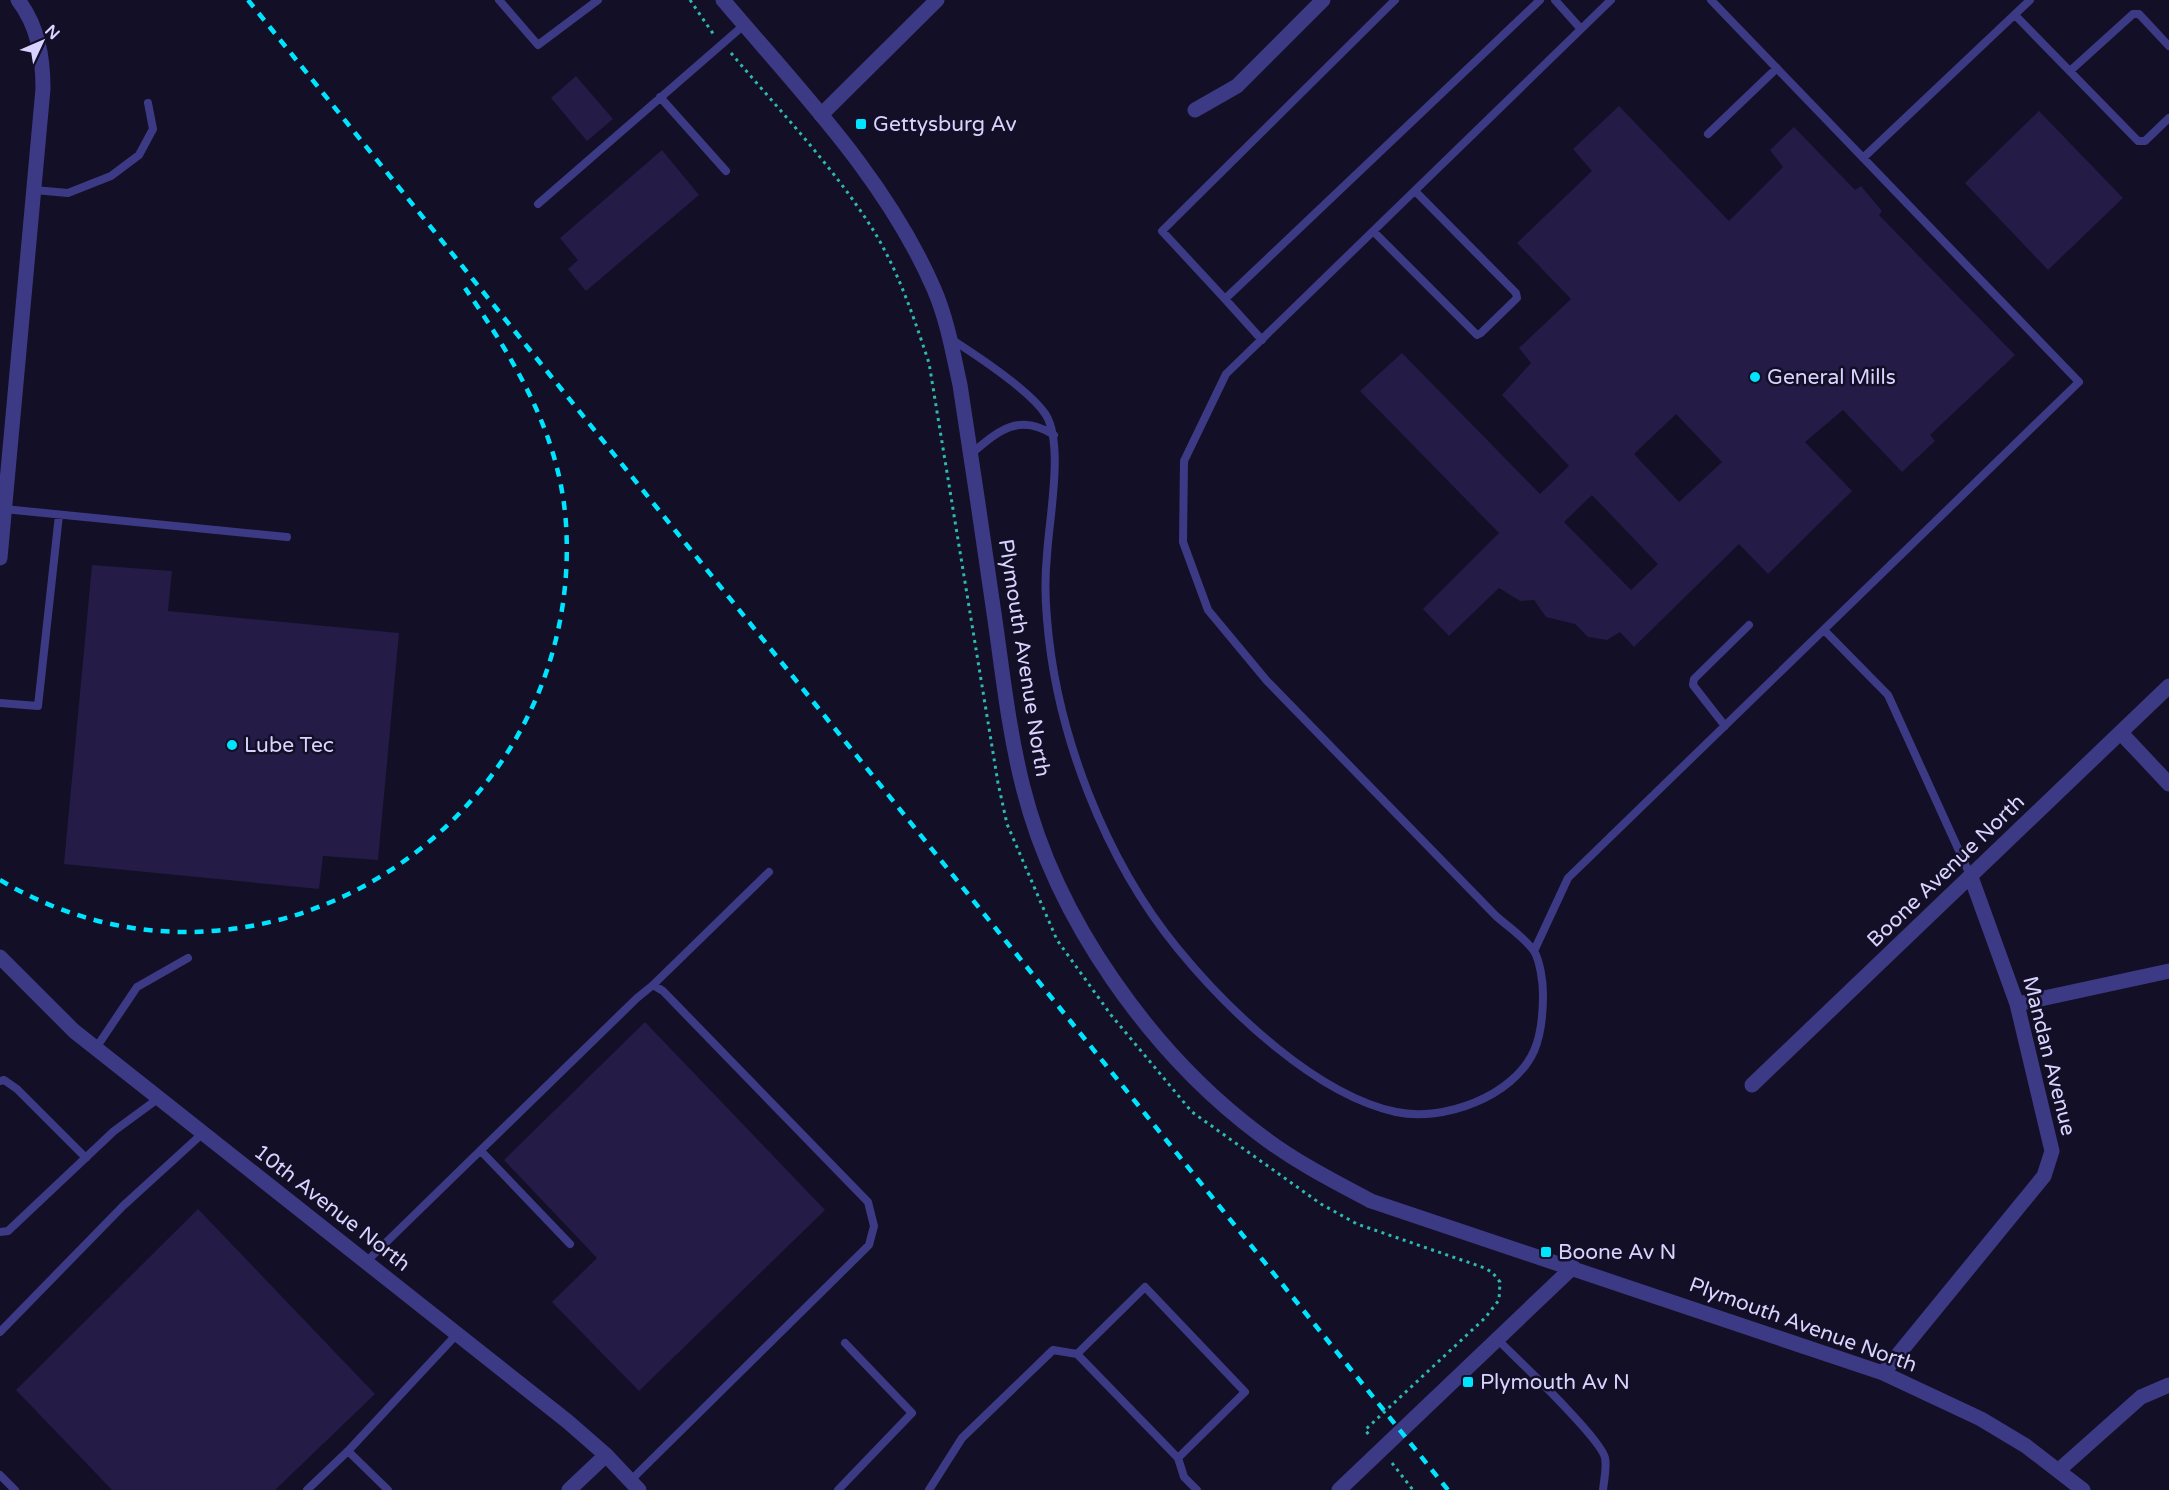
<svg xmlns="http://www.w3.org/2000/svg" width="2169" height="1490" font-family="'Varela Round',sans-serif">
<rect width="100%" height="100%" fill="#130f26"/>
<path fill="#241b47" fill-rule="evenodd" d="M576,76L613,119L587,141L551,98Z
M1619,106L1729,221L1783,167L1770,150L1794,127L1855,190L1861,186L1882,211L1879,215L2015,355L1930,435L1935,441L1902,472L1843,410L1805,442L1852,491L1768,574L1739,544L1634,647L1620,632L1607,640L1588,637L1575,624L1546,617L1534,600L1520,601L1499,588L1449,636L1423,609L1499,533L1360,391L1402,353L1540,494L1569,466L1502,395L1531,363L1519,348L1571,299L1517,243L1592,171L1573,149ZM1676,414L1722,462L1679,502L1634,454ZM1592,495L1658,564L1631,590L1564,522Z
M2039,111L2123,198L2048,270L1965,183Z
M662,150L699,195L586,291L568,269L578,260L560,238Z
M92,565L172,571L168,611L399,633L378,860L323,856L319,889L64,864Z
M645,1022L825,1210L639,1391L552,1302L597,1258L504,1160Z
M198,1209L375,1394L275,1490H112L16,1390Z"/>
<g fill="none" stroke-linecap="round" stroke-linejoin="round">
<path stroke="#2fb8b0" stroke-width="3" stroke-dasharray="3 4.5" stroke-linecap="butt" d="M690,0L714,35
M731,53C778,109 830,163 870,225C897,267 913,315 929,363L998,783L1007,824L1057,940L1111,1015L1192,1112L1321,1204L1357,1224L1482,1267L1492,1272L1500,1282L1499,1300L1485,1318L1365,1430L1371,1437
M1392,1463L1413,1490"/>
<path stroke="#3d3a85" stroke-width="8" d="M499,0L538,45L598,0
M1395,0L1162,231L1225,299L1540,0
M1555,0L1581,29
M2015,15L2138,141H2145L2169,118
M2070,71L2133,14H2139L2169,46
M660,97L726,171
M1708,134L1777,68
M1863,158L2030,0
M34,190L68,193L111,176L139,155L153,129L148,103
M538,204L744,25
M1373,231L1477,335L1481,333L1517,298L1516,293L1415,191
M1225,299L1262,340
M951,339C976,355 1030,390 1046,415C1064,445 1049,519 1047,555C1045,575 1045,598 1047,619C1056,733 1105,860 1178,949C1228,1010 1316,1095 1396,1112C1443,1122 1513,1097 1534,1051C1542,1033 1543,1013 1543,994C1543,982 1540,961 1534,951C1525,938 1507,926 1496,916L1267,681L1208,610L1183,542L1184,461L1226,374L1611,0
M971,454C998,431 1019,412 1054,435
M4,509L287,537
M1824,630L1888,695L1971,877
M0,703L38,706L59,515
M1725,726L1693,685L1694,679L1749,625
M1534,951L1568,878L2079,382L1711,0
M653,985L769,872
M96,1048L137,987L188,958
M0,1081L4,1080L17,1089L86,1158
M481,1151L570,1244
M0,1232L8,1231L114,1131L159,1098
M367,1261L637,998L653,985L663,991L868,1202L874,1226L869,1245L630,1481
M0,1332L123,1206L203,1133
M1497,1339C1516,1358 1601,1438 1605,1458C1607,1467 1604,1480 1603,1490
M1077,1354L1145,1287L1245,1392L1178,1458
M0,1475L15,1490
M307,1490L348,1451
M388,1490L348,1451L457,1334
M838,1490L912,1413L845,1343
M929,1490L962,1438L1053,1350L1077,1354L1178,1458L1184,1477L1197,1490"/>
<path stroke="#3d3a85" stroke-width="15" d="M1195,110L1237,86L1323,0
M821,115L937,0
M2121,733L2169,784
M2017,1004L2169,971
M1752,1085L2169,686
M1883,1373L2044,1176L2052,1151L2017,1004L1971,877
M2059,1470L2141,1397L2169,1385"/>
<path stroke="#3d3a85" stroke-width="15" d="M723,0C800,91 886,178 934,289C947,319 953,353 960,385C972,463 984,542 995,620C1003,676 1009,732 1023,787C1056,919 1151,1053 1259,1134C1294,1161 1333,1181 1371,1201L1883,1373L1981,1419L2026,1446L2083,1490
M0,558L43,89C43,57 38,26 18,0
M0,957L74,1031L567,1421L606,1455L639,1490
M569,1490L606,1455
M1339,1490L1573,1267"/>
<path stroke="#00e5ff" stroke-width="4.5" stroke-dasharray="9 8" stroke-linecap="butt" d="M248,0L1448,1490
M0,880C261,1035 585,822 566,524C560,434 515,361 465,288"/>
</g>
<g fill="#00e5ff" stroke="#130f26" stroke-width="2">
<rect x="855" y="118" width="12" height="12" rx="3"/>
<circle cx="1755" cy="377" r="6"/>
<circle cx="232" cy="745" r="6"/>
<rect x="1540" y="1246" width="12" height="12" rx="3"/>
<rect x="1462" y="1376" width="12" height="12" rx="3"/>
</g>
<g text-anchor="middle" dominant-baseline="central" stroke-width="5" stroke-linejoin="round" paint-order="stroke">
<g font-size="21" fill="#d9d4ff" stroke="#130f26" text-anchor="start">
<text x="873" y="124">Gettysburg Av</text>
<text x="1767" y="377">General Mills</text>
<text x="244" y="745">Lube Tec</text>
<text x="1558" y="1252">Boone Av N</text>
<text x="1480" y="1382">Plymouth Av N</text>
</g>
<g font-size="21" fill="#d9d4ff" stroke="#130f26">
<text transform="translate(1024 658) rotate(81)">Plymouth Avenue North</text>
<text transform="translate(1946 871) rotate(-44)">Boone Avenue North</text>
<text transform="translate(2049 1056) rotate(76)">Mandan Avenue</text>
<text transform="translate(332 1208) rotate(38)">10th Avenue North</text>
<text transform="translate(1803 1325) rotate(20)">Plymouth Avenue North</text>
</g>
</g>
<g transform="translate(42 42) rotate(46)" stroke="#130f26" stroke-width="4.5" paint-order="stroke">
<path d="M0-4.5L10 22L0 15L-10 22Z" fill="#d9d4ff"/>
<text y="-9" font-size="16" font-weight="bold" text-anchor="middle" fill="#d9d4ff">N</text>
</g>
</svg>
